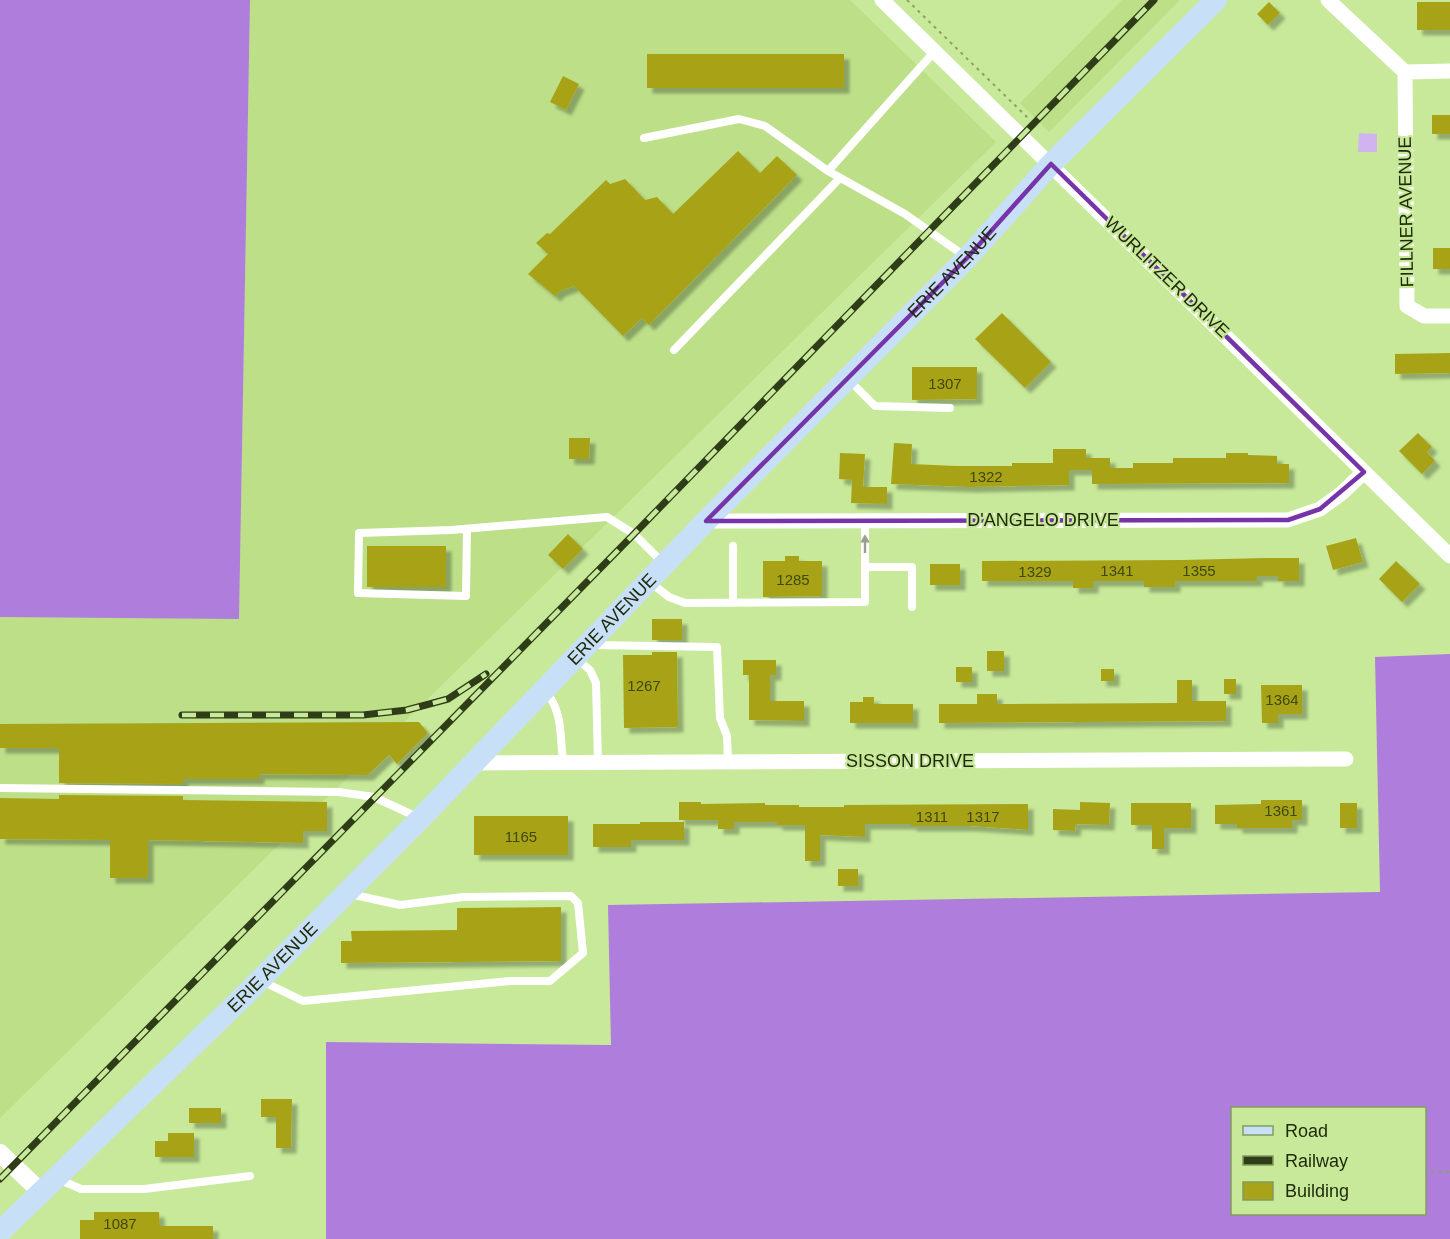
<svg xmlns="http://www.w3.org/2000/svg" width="1450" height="1239" font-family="Arial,sans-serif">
<defs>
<filter id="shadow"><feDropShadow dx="5.5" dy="5.5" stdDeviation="1.5" flood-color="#0004"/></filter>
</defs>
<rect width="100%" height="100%" fill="#c7e999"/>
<path fill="#bcdf88" d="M250,0H850L996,142L0,1118V617L239,618Z
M1122,0H1180L1049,132L1020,103Z"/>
<path fill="#d1b4ef" d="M1359,133L1377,134V152H1358Z"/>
<path fill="#af7edd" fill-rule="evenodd" d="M0,0H250L239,619L0,617Z
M1450,654V1239H326V1042L611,1045L608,905L1380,892L1375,657ZM1424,1108V1214H1232V1108Z"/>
<path fill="#a8a319" filter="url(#shadow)" d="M1269,2L1280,13L1268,25L1257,14Z
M1417,2H1450V30H1417Z
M647,54H844V88H647Z
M563,76L579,84L566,110L550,102Z
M1432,115H1450V134H1432Z
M738,151L760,173L777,156L797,175L649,325L642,318L623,336L574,286L560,291L555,296L528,274L548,254L536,243L547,233L550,234L606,180L610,184L625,179L645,200L657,197L673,214Z
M1433,248H1450V269H1433Z
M1002,313L1051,362L1025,388L975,339Z
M1450,353V373L1395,374V354Z
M912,367H977V399L912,400Z
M1418,433L1432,447L1427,452L1435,461L1422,474L1399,451Z
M569,438H590L589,459H569Z
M894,443L912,444L911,464L956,466H1012V463H1053V449H1086V458H1110V468H1133V463H1173V458H1226V453H1248V455L1277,456V464H1289V483L1092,484V470H1069V485L971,487L891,484Z
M840,453L865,454L863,487H887V504L851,503L852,480L839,479Z
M568,534L583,549L563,569L548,555Z
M1356,538L1363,562L1333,570L1326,546Z
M367,546H446V587H367Z
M785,556H799V561H822V596L763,597V561H785Z
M1266,558H1299V581H1278V576H1257V581H1175V587H1144V581H1093V588H1073V581H982V561L1182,560Z
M1396,561L1420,584L1402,602L1379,579Z
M930,564H960V585H930Z
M652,619H682V640H652Z
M987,651H1004V671H987Z
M652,652H677L678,727L624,728L623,655H652Z
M743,660H776V675H770V701H804V721L749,720V675H743Z
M956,667H972V682H956Z
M1101,669H1114V681H1101Z
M1224,679H1236V694H1224Z
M1177,680H1192V701H1226V721L939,723V704H977V694H997V704L1177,703Z
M1261,685H1302V714H1278V723H1262Z
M863,697H874V704H913V723H850V702H863Z
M419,722L428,733L397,764L389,755L368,775L259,774V779H183V784L59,783V748H0V724Z
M59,795L183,796V800L327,802V831H303V843L148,840V878H110V840L0,839V798L59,799Z
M1261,800H1302V820H1292V828H1237V824H1215V805L1261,804Z
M679,802H701V804L765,803V805H799V807H844V805L1028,804V830L971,826H911V824H865V837L820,835V861H805V825H777V822H734V829H718V820H679Z
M1080,802L1110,803L1109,825L1076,824L1075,831L1053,830V809L1080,810Z
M1131,803H1191V828H1164V849H1152V825H1131Z
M1340,803H1357V828H1340Z
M474,816H568V855H474Z
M640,822H684V840H631V847H593V824H640Z
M838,869H858V886H838Z
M561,907V961L341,963V941H352L351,931L457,930V908Z
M261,1099H292L291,1148H276V1117H261Z
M189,1108H221V1123H189Z
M168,1133H194V1157H155V1141H168Z
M94,1212H159L160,1226H213V1239H80V1220H94Z"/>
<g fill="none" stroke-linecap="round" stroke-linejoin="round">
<path stroke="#88a263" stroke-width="2" stroke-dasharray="3 4.5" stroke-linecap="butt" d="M907,0L1029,119
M1424,1171L1450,1172"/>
<path stroke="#fff" stroke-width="8" d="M935,51L828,171L905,214L966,257
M644,138L739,119L765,126L828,171
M674,350L840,178
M848,379L875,406L950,408
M467,529L466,596L358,593L359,533L451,530L607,517L634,534L663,563
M733,546V603
M865,567H912V607
M650,582L669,597L685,603L865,602V521
M593,645L717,647L720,718L727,736L728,762
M578,660L590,670L596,683L598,762
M545,691C563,710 560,737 563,762
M0,788L339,792L374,797L417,817
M264,982L303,1001L510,981H550L583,953L578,903L571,896L463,897L400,905L350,894
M58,1179L81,1189H144L250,1176"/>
<path stroke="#fff" stroke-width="15" d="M882,0L1450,556
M1328,0L1405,72L1450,71
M1405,72L1407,306L1424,316H1450
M706,521L1288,520L1320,509L1342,493L1364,472
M474,763L1346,759"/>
<path stroke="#fff" stroke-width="18" d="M0,1153L41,1192"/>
<path stroke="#c7e0f8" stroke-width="22" id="s1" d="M0,1232L244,996L421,818L706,521L967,258L1051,164L1216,0"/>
<defs>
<path id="rail" d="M182,715H363L407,710L448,699L486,674
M0,1179L634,534L1154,0"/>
</defs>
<use href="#rail" stroke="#2e3d18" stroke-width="7"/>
<use href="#rail" stroke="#c7e999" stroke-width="4.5" stroke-dasharray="14" stroke-linecap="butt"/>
</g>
<defs><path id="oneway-solid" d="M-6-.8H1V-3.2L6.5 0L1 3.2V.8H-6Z" transform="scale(1.5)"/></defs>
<use fill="#999f90" href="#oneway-solid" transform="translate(865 544) rotate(-90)"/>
<path fill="none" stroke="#7634a8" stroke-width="4.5" stroke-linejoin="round" d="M1051,164L1364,472L1320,509L1288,520L706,521L967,258Z"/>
<g text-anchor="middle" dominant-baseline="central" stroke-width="4.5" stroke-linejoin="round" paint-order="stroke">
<g font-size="15" fill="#40480d">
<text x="945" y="383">1307</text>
<text x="986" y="476">1322</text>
<text x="1117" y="570">1341</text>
<text x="1199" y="570">1355</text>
<text x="1035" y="571">1329</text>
<text x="793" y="579">1285</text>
<text x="644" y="685">1267</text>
<text x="1282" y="699">1364</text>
<text x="1281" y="810">1361</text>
<text x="932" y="816">1311</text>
<text x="983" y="816">1317</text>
<text x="521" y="836">1165</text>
<text x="120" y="1223">1087</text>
</g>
<g font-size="18" fill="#1d2909" stroke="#c7e999">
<text transform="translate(1406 212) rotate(-91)">FILLNER AVENUE</text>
<text stroke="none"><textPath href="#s1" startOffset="1352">ERIE AVENUE</textPath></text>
<text transform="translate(1167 277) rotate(44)">WURLITZER DRIVE</text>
<text x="1043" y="520">D'ANGELO DRIVE</text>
<text stroke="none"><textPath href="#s1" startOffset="866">ERIE AVENUE</textPath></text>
<text x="910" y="761">SISSON DRIVE</text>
<text stroke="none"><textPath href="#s1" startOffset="380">ERIE AVENUE</textPath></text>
</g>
</g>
<rect x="1231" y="1107" width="195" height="108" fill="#c7e999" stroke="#839c5f" stroke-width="1.5"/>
<rect x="1243" y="1126" width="30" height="9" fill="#c7e0f8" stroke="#839c5f" stroke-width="1.5"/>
<text x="1285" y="1137" font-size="18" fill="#1d2909">Road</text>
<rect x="1243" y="1156" width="30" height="9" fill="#2e3d18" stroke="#839c5f" stroke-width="1.5"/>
<text x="1285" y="1167" font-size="18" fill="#1d2909">Railway</text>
<rect x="1243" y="1182" width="30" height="18" fill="#a8a319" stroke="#839c5f" stroke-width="1.5"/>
<text x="1285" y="1197" font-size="18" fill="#1d2909">Building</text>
</svg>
